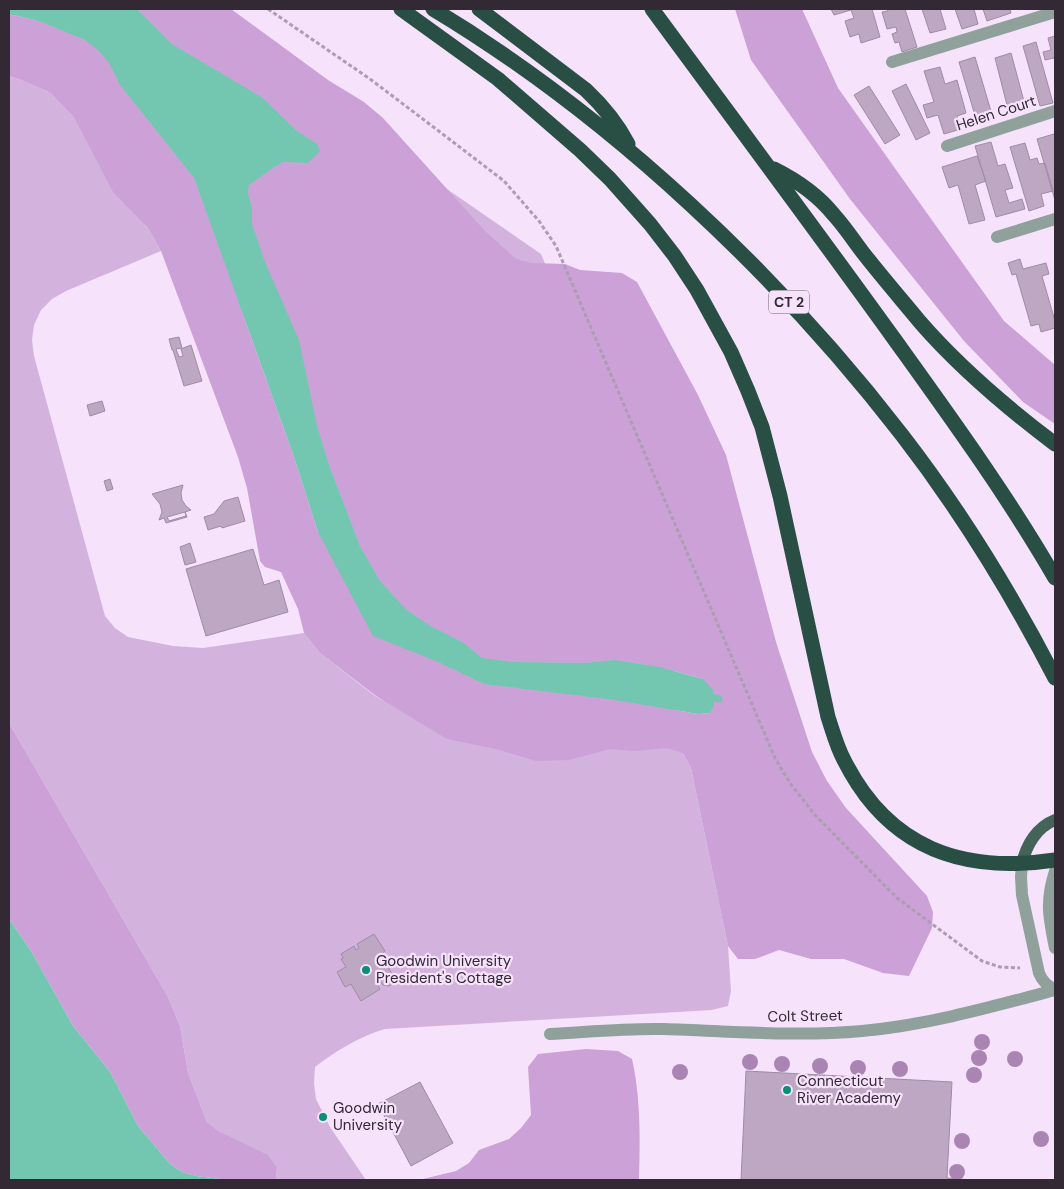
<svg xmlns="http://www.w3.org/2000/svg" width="1064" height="1189" font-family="'DM Sans',sans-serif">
<rect width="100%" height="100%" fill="#f6e3fb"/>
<path fill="#d3b3dd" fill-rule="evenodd" d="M33,9H186L541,254L656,530L683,753L691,768L728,946L731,991L728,1006L712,1010L385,1029C360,1036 336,1051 315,1067L314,1083L316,1099L330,1127L366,1180H276L277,1168L220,1132L207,1122L188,1073L180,1026L168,997L9,723V76L21,80L51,93ZM142,223L281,352L384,701L375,696L320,653L304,633L203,648L173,646L128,637L115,628L105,616L34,356L32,340L34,325L41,310L52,299L66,291L161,251L148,228Z"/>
<path fill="#cba1d7" d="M137,9H231L328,80L364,102L383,118L485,231L516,259L532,263L565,264L580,270L622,273L637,282L698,395L726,455L776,642L812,752L827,781L846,808L927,896L933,912L932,928L909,976L883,973L844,959H811L779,950L755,959H738L728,946L691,768L683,753L667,748L635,751L610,749L569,760L536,761L496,749L447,739L376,696L320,653L304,633L298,609L281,572L265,567L260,561L247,488L238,457L161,251L148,228L113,192L74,117L51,93L21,80L9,76V14L39,21L85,40L99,50L109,63L120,85L194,178L293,454L318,532L436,661L484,684L615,700L698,714L710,713L703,679L660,667L614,660L584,663L513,662L482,658L464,643L429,625L407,610L380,581L360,546L329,465L252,224V208L248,193L249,185L276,166L283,162L308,163L319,151L317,144L297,131L263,98L172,44Z
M735,9H802L838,88L904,181L1004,321L1055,365V424L1023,402L964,341L850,199L751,60Z
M9,723L168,997L180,1026L188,1073L207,1122L220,1132L268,1155L277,1168L276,1180H228L196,1176L182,1172L170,1164L138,1126L110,1072L73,1026L31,951L9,919Z
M586,1049L618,1051L632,1059C641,1099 640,1140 639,1180H422L423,1179L456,1171L469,1163L479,1150L509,1139L521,1128L531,1115L528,1067L538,1054Z"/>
<path fill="#73c6af" d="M9,9H137L172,44L263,98L297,131L317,144L320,151L308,163L283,162L276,166L249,185L248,193L252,208V224L265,262L299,340L317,426L329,465L360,546L380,581L407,610L429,625L464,643L482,658L513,662L584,663L614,660L660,667L703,679L713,690L714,706L710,713L698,714L615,700L484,684L436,661L373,636L318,532L293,454L194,178L120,85L109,63L98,50L85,40L39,21L9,14Z
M9,919L31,951L73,1026L110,1072L138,1126L170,1164L182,1172L196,1176L228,1180H9Z"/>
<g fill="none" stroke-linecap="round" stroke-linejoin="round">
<path stroke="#73c6af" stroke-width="7" d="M705,695L719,699"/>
</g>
<path fill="#bda7c3" stroke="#a08ba7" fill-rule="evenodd" d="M831,9H872L880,37L861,43L859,34L850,37L845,21L854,18L851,10L834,15Z
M887,9H905L917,47L902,52L899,42L895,43L892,34L897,32L896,27L887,29L882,12L888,11Z
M922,9H940L946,29L930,33Z
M955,9H974L978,24L962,29Z
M983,9H1010L1011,13L987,21Z
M1055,36V61L1054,58L1045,60L1043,52L1051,50L1048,38Z
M1036,42L1053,103L1040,106L1023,46Z
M1011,53L1025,105L1008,109L995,58Z
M975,57L993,118L977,122L959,62Z
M940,67L945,84L957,80L966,113L957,116L961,129L944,134L938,115L927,118L923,105L934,102L924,71Z
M906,84L930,133L916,140L892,91Z
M869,86L900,135L885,144L854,95Z
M1054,134L1055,137V200L1037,139Z
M991,142L998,166L1005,164L1013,188L1005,190L1009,203L1022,199L1025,209L996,217L975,146Z
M1025,143L1030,160L1037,158L1039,164L1045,163L1053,191L1041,194L1044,206L1029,211L1010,147Z
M977,156L986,181L975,185L985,220L969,224L958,185L949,188L942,167Z
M1020,259L1023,269L1046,263L1049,274L1042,276L1055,321V328L1041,332L1039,324L1031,326L1016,274L1012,275L1008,263Z
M179,337L182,348L176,349L179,357L183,356L181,349L191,345L202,381L184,386L173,350H172L169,339Z
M102,401L105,411L90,416L87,405Z
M110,479L113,489L107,491L104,481Z
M183,485L181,493L182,500L186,506L191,510L185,512L187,517L166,523L164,518L159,520L162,512L160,504L152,494ZM185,512L186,516L169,521L167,517Z
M238,497L245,521L222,528L221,526L208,530L204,517L214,514L224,501Z
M190,543L196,562L185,565L180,547Z
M253,549L264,585L279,580L288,612L206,636L186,569Z
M374,934L385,951L381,954L393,976L394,981L391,985L388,986L383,985L378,979L375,981L380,989L361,1001L351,984L345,987L337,972L346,967L341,959L343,958L341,954L354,946L356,950L359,948L357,944Z
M746,1071L952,1082L947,1178L972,1180H741Z
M420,1082L453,1143L411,1166L378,1104Z"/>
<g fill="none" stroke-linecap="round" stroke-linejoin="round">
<path stroke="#ac9db1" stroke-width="3" stroke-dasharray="4 2.5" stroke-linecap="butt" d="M268,9L370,79L440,132L504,181L539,221L556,246L775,758L790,783L815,815L897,898L982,961L1000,967L1020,968"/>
<path stroke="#90a19b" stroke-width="12" d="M892,62L1055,12
M947,146L1055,111
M997,237L1055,219
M1022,864L1021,877L1022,895L1039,973C1042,981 1047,985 1055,990
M1055,871C1045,902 1049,918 1055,948
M550,1034C588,1032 626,1028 664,1029C730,1031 796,1037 862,1031C927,1025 991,1007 1055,990"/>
<path stroke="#44645a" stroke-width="12" d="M1022,864C1026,845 1037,827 1055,820"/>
<path stroke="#294e44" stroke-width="15" d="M401,9L498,79L580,150L610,179L650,224L674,255L697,290L731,352L748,391L762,427L780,496L828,717C833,732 837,747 844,760C888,848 962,874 1055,860
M433,9C526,65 612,132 691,205C768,276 838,352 902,435C960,510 1011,593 1055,678
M479,9L586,90C603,106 617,123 628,144
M652,9C733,119 815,229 895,340C951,418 1007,495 1055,578
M774,169C796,180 818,195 834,215C845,227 854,241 864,254C882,277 901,299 920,322C960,368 1006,407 1055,444"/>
</g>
<g fill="#aa85b4">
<circle cx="982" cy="1042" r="8"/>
<circle cx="979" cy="1058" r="8"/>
<circle cx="1015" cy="1059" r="8"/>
<circle cx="750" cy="1062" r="8"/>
<circle cx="782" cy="1064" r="8"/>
<circle cx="820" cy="1066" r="8"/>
<circle cx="858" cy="1068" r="8"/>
<circle cx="900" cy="1069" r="8"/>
<circle cx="680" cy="1072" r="8"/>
<circle cx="974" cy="1075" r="8"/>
<circle cx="1041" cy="1139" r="8"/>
<circle cx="962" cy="1141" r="8"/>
<circle cx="957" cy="1172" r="8"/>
</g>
<g fill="#0b8e74" stroke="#f6e3fb" stroke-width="2">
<circle cx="366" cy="970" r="5"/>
<circle cx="787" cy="1090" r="5"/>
<circle cx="323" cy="1117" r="5"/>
</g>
<g text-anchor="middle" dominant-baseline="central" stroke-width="4.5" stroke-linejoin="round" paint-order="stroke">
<rect fill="#f6e3fb" stroke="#6d6170" stroke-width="1" x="769" y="290.5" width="40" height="23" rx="4"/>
<g font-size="14" font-weight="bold" fill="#322935">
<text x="789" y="302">CT 2</text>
</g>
<g font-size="15" fill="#322935" stroke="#f6e3fb">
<text transform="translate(996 113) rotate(-18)">Helen Court</text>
<text transform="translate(805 1016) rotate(-1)">Colt Street</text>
</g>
<g font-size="15" fill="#322935" stroke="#f6e3fb" text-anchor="start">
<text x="376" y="961">Goodwin University<tspan x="376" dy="17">President's Cottage</tspan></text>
<text x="797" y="1081">Connecticut<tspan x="797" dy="17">River Academy</tspan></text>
<text x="333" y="1108">Goodwin<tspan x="333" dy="17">University</tspan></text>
</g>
</g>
<rect width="1064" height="1189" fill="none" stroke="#322935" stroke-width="20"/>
</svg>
